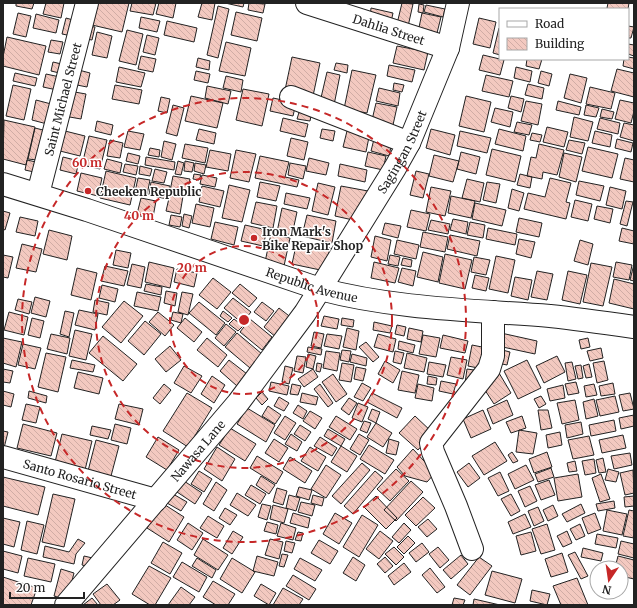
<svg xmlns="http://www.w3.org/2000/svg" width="637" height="608" font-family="Merriweather,serif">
<defs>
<pattern id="building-back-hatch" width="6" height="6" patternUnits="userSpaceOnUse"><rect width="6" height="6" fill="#f3c9c0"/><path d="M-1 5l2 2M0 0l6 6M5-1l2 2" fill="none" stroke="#d0aca5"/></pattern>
</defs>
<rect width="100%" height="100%" fill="#fff"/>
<path fill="url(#building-back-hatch)" stroke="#222" d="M16,3H34L32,9L16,6Z
M46,3H64L61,18L43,14Z
M97,3H129L122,32L92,25Z
M132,3H156L153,15L130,11Z
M159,3H176L173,18L156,14Z
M202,3H215L212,20L198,17Z
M225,3H244L243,7Z
M249,3L265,4L263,13L248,10Z
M402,3L413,4L407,31L396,28Z
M608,3H629L628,9H610L607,8Z
M419,4L424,5L423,13L418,12Z
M426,5L445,9L443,17L424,12Z
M218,6L229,9L218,58L207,55Z
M371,8L393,13L391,22L370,18Z
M236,12L262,18L257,41L231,35Z
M18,13L31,16L26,37L13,34Z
M422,13L441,17L435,41L417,37Z
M36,14L59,20L56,33L33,28Z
M141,17L160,21L157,32L139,28Z
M66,18L80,22L77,37L62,34Z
M479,18L496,22L490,48L473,44Z
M167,21L197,28L194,42L164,35Z
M83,25L95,27L92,40L81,38Z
M628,26L634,27L631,38H628Z
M499,28H500V55L493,53Z
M127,30L143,34L136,65L119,61Z
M97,32L112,36L107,58L92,55Z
M147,35L159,38L155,55L143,52Z
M7,37L46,46L39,75L3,66V57Z
M51,40L63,42L60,54L48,52Z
M226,42L251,48L245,76L219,71Z
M628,44L634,45V56L628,54Z
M397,46L428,52L424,70L393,63Z
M483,55L504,60L500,75L479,70Z
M141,56L156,59L153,72L138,69Z
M292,57L320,63L313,96L285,90Z
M628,57L634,58V69L623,66L624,59H628Z
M198,58L210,61L209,70L196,67Z
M527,59H542L539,69L526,66Z
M53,62L70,66L68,75L51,71Z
M336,63L348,65L347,73L334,70Z
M389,65L415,70L412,82L387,76Z
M119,67L145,73L141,87L116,82Z
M516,67L532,71L530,82L514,78Z
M75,69L90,73L87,87L72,84Z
M617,69L634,73V97L611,91Z
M352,70L376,75L367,113L344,109Z
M196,71L210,74L208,83L194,80Z
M541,71L552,74L549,86L538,83Z
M327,72L340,75L334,105L320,102Z
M15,73L37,78L35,86L13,81Z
M46,74L60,77L57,90L43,87Z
M570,74L587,78L581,103L564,98Z
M486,75L513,81L509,97L482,91Z
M226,76L243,80L241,92L223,88Z
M394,83L404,85L402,92L393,90Z
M528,84L544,88L542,99L525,95Z
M13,85L31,89L24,120L6,116Z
M115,85L142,90L139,104L112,99Z
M207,86L231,91L228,104L205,98Z
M590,87L615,93L611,109L586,104Z
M379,88L400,93L398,106L376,101Z
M243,89L269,94L262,126L236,120Z
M69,91L86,94L81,119L64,116Z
M191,96L223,103L217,128L185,121Z
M466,96L491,102L484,132L459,126Z
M511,96L524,99L521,112L508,108Z
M161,97L170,99L167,113L158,111Z
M273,98L296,103L293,116L270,111Z
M36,100L55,105L51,125L32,120Z
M620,100L634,103V111L631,123L615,119Z
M526,101L542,104L538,125L521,121Z
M558,101L581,107L579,115L556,110Z
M376,103L397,107L393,125L372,120Z
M173,105L184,108L177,136L166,133Z
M586,105L599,108L596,117L584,115Z
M495,108L513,112L510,127L491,122Z
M300,109L312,111L310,121L297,119Z
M602,109L614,112L612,119L600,117Z
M574,117L593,122L588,141L570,137Z
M283,118L308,124L305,137L280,131Z
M600,118L620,123L618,134L597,129Z
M4,120L35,127L26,165L3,159Z
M97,121L113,125L111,135L95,131Z
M517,122L532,125L529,135L514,132Z
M624,123L634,125V141L620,137Z
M348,127L370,132L366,152L343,147Z
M547,127L568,132L564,147L543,142Z
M35,128L43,130L37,160L28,159Z
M199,129L216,133L214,144L196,140Z
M322,129L335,131L333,141L320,138Z
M431,129L455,135L450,155L426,148Z
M499,129L526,136L523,151L495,144Z
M65,131L85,136L80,156L60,151Z
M128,131L144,134L140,150L124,147Z
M460,131L491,138L487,153L457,146Z
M595,131L612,135L610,147L592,143Z
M532,133L542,135L540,142L530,140Z
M89,136L107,140L100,169L82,165Z
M291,138L308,142L304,160L287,156Z
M374,139L392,142L389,156L371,151Z
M617,139L633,143L631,152L615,148Z
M110,140L123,143L120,158L107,156Z
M569,140L585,143L582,154L566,150Z
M164,141L176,144L172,160L161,157Z
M185,144L208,148L205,163L182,158Z
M539,144L564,150L557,175L543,172L542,179L527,176L531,157L536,158Z
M588,147L618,154L612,178L582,171Z
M150,148L160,150L159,157L148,155Z
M492,149L521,156L515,182L486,175Z
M210,150L231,154L228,171L206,167Z
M236,150L256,154L249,182L230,178Z
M368,152L386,156L383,170L365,166Z
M461,152L480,157L476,174L457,169Z
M128,153L140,156L138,164L126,161Z
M564,153L582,157L576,182L559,177Z
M434,155L459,161L453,182L429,176Z
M260,156L289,162L285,177L299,180L297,187L255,178Z
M63,157L79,161L76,174L60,170Z
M146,157L175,162L174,170L145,165Z
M309,158L329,163L326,175L306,171Z
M625,158L634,160V182L620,179Z
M107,159L122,163L120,173L104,169Z
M27,160L36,162L34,172L25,170Z
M178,161L184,163L181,175L175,174Z
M185,161L194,163L192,172L184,171Z
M195,163L206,165L204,174L194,171Z
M290,163L306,166L303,179L288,175Z
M125,164L138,166L136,175L123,172Z
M340,164L367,170L365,182L338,176Z
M140,166L152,169L150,176L139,174Z
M155,169L167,172L164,183L152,181Z
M106,171L136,178L130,205L100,198Z
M416,171L429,174L423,198L410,195Z
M81,173L102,178L98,196L77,191Z
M194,174L201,175L199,180L193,179Z
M520,174L532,177L530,188L517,185Z
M202,175L217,178L215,187L200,184Z
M173,176L190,179L187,194L170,191Z
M138,178L150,180L147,195L135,192Z
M550,178L571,183L566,202L570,203L566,219L524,209L528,193L545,197Z
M467,179L484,183L480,202L462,198Z
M579,181L604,186L600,201L576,195Z
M151,182L170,186L167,199L149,195Z
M260,182L280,186L276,201L257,197Z
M487,182L500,184L496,203L483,200Z
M318,183L335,187L328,215L312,211Z
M229,185L250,190L242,222L222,218Z
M202,186L224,191L220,207L199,202Z
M341,186L368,191L362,222L335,216Z
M431,187L451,191L445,216L426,212Z
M610,187L626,191L622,209L606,205Z
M512,189L524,193L519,211L508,208Z
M286,193L310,198L307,209L284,204Z
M170,194L183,196L180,214L166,211Z
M451,196L475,201L471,218L448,213Z
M141,198L156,201L153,217L137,214Z
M575,200L592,204L588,221L571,217Z
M626,201L633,202L627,226L620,224Z
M256,202L277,206L273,228L251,223Z
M475,203L506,210L502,226L472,219Z
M196,204L214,208L210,227L192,223Z
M597,206L613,209L610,223L594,219Z
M282,208L297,212L292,235L277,232Z
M411,210L430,214L426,231L407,227Z
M3,211L10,213L5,230L3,229Z
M184,214L192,216L189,228L182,226Z
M171,215L182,217L180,227L169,225Z
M307,215L336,221L332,243L302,236Z
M20,217L38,221L35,236L16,232Z
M519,218L542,223L539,237L516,232Z
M453,219L468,222L466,234L450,230Z
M431,220L450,224L448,234L428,230Z
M215,222L238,227L234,245L211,239Z
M470,222L485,225L483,238L467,235Z
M385,223L401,226L398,238L382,234Z
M245,225L267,230L263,246L241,241Z
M488,228L517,234L515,245L486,239Z
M622,228L634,231V244L619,241Z
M49,230L72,236L67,260L43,254Z
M423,232L448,237L445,252L420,247Z
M271,234L290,238L284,266L265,262Z
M450,235L480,241L477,256L447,249Z
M375,236L391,240L387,261L371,257Z
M519,239L535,242L531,258L516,254Z
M397,240L419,245L416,259L394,254Z
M580,240L593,244L588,265L574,261Z
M297,241L330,248L325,271L292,264Z
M22,244L42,249L36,272L16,268Z
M116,250L131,253L128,268L113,265Z
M423,252L443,257L438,282L417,277Z
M445,254L472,260L465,289L439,283Z
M3,255L13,257L8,278L3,277Z
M390,255L400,257L398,266L388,264Z
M496,256L515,260L508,293L489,289Z
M474,257L490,260L486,275L471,272Z
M403,258L412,260L411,267L401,265Z
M149,262L174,268L170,288L145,282Z
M374,262L399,268L395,283L371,278Z
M616,262L632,265L629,280L613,277Z
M591,263L612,267L603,306L583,302Z
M132,264L145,267L141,288L127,285Z
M634,264V281L630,280Z
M105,266L128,271L124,286L101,281Z
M77,268L97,273L91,300L71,295Z
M402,268L416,271L413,286L398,282Z
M177,269L197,273L194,287L174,282Z
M537,271L553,274L547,300L531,297Z
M568,271L587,275L580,304L562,300Z
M475,275L489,278L486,291L472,288Z
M515,277L532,280L528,300L511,296Z
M213,278L231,292L217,309L199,295Z
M614,279L634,284V309L609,303Z
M146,284L162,287L161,295L144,291Z
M240,284L257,298L249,307L232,293Z
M102,285L118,289L115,302L99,298Z
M166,291L177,293L175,306L164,303Z
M137,292L161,297L158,311L134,306Z
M182,292L193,294L188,315L178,312Z
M35,297L50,301L46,317L31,313Z
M233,298L251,312L242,323L224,308Z
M18,299L32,302L29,314L15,310Z
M95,300L109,303L107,315L93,312Z
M124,301L143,316L121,343L102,327Z
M199,302L225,323L216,335L189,313Z
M262,302L274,311L266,321L254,312Z
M279,308L293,319L277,338L264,327Z
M79,310L98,314L95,330L75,325Z
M65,311L74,313L69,337L60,334Z
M223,311L232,318L228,322L220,316Z
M9,312L28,317L24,335L4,330Z
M158,312L174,325L165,336L149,322Z
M173,312L183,314L181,323L171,320Z
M324,316L339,319L337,329L321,326Z
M32,318L44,321L40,338L28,335Z
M185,318L202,332L194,342L177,328Z
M342,318L354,320L353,327L341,325Z
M234,319L243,326L238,331L229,324Z
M250,319L272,337L262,350L240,332Z
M145,321L161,334L144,355L128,341Z
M374,322L392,326L390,333L373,330Z
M226,324L236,332L224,346L215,338Z
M397,325L406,327L404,336L395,334Z
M347,328L359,331L356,350L343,347Z
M409,328L423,331L421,342L407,339Z
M75,330L92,334L86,360L69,356Z
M314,332L324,334L321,348L311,346Z
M237,333L262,354L250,368L225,347Z
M501,333L537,341L535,354L498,346Z
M51,334L70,338L67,354L47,349Z
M327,334L342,336L339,349L324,346Z
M378,334L396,339L393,352L374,347Z
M423,335L440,338L436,357L419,354Z
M443,335L468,341L465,353L440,348Z
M103,336L137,364L123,381L89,353Z
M3,338L22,342L16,367L3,363Z
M207,338L227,355L218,367L197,350Z
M588,338L590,347L581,349L579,340Z
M399,341L415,345L413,353L398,349Z
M366,342L379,357L373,362L359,347Z
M23,344L41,348L35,369L18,365Z
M472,345L487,348L483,369L468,366Z
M170,346L181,360L166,372L155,359Z
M308,347L322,349L321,355L307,352Z
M491,347L510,352L507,365L488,361Z
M601,348L603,358L590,361L587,351Z
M342,350L351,351L349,362L340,360Z
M326,351L340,353L337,371L323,368Z
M395,351L404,353L401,364L393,362Z
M46,353L66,357L58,392L38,387Z
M407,353L427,358L424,372L404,368Z
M308,354L316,356L313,369L306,367Z
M352,354L367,358L366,366L350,362Z
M297,356L306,357L303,373L294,371Z
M557,356L565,372L544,383L536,366Z
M451,357L467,360L463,379L447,375Z
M72,360L95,365L93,372L70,368Z
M229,360L247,374L237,386L220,371Z
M527,360L541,388L518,399L504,371Z
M385,361L400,370L393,383L378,374Z
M604,361L608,380L597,383L593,363Z
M429,362L446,365L443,377L427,374Z
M572,362L576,379L568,381L565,363Z
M317,363L322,364L320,372L316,371Z
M342,363L354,365L351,382L339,380Z
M589,364L592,377L586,378L583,366Z
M581,365L583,378L578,379L575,366Z
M184,366L202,376L191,393L174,383Z
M285,366L293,368L289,384L282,382Z
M356,367L366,369L363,381L354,379Z
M3,369L13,371L10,383L3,382Z
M313,369L318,377L304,387L298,379Z
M467,369L481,371L465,383Z
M402,371L419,375L415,393L398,390Z
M78,372L103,378L99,394L74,388Z
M499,373L511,393L494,404L481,384Z
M333,374L347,394L336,402L322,382Z
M212,376L225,385L214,403L201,394Z
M428,376L437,378L436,385L427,384Z
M441,381L456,384L453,394L439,391Z
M271,382L289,386L287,395L269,391Z
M576,382L579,393L568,395L565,384Z
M362,383L371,388L363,401L354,397Z
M613,383L615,394L601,396L599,386Z
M164,384L171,390L160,404L153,398Z
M292,384L301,386L298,395L290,394Z
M320,384L333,403L328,407L314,389Z
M418,384L434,388L432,401L415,398Z
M594,384L597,395L586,397L584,386Z
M563,385L565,398L550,401L547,389Z
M3,391L14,394L11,407L3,405Z
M29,391L47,396L46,403L28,398Z
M262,392L268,399L262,405L256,398Z
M187,393L212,408L188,447L163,431Z
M302,393L318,397L316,405L300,402Z
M372,393L402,408L397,418L367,402Z
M630,393L634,409L623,411L619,395Z
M541,396L546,404L539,408L534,399Z
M615,396L619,412L600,416L596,400Z
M279,397L289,403L284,411L274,406Z
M349,398L357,403L349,415L341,409Z
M594,399L598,416L586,419L583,402Z
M507,400L513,415L493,424L487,409Z
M575,400L579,420L562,424L557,403Z
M358,403L368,407L362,422L352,418Z
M26,404L40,407L36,423L22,420Z
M119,404L143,409L139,425L115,419Z
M298,405L307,411L303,419L293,413Z
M268,406L281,415L275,424L262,416Z
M247,408L275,425L266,442L237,424Z
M372,409L380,412L376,423L368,419Z
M483,410L491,429L471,438L463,419Z
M538,410H548L552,428L541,430Z
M310,411L322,418L315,429L303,421Z
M634,415V426L621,429L619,418Z
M285,416L296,423L285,440L274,433Z
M336,416L357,429L350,440L329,427Z
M415,416L433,433L418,450L399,433Z
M522,416L526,428L511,433L506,422Z
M614,420L616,431L591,436L589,425Z
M364,421L371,423L367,433L360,430Z
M581,422L583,434L567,438L565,425Z
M376,423L392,433L383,447L367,437Z
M23,424L57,433L51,456L17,448Z
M115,424L131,428L127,444L111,440Z
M300,425L311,432L305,441L294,434Z
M92,426L111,430L108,439L90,435Z
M230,428L256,444L245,461L219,445Z
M328,429L345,439L341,446L324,436Z
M519,430L537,433L533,454L516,452Z
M3,431L8,432L4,448H3Z
M560,432L562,445L548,448L546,435Z
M62,434L92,441L85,470L55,462Z
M291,434L302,442L297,451L285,444Z
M359,434L369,440L360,455L350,449Z
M623,435L626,448L602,453L599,440Z
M589,436L594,455L573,459L568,440Z
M158,437L179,450L167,470L146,457Z
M320,437L337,448L332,456L314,446Z
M274,439L288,448L279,462L265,453Z
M389,439L399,442L396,455L386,453Z
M96,440L119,446L111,476L88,471Z
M495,442L507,461L484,475L472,456Z
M369,445L394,460L385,474L360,459Z
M341,446L357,456L347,472L331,462Z
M217,447L235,459L222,481L204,469Z
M310,447L326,457L318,471L301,461Z
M413,449L435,473L427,482L405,476L397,467Z
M512,452L518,461L513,463L508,455Z
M547,452L552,467L534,473L529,459Z
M630,453L632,465L614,469L611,456Z
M257,456L283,472L276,484L250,468Z
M290,457L312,471L305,483L283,469Z
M603,458L606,472L599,473L596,460Z
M594,459L596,473L585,475L582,461Z
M575,461L577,471L569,472L567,463Z
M362,463L370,470L341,504L332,496Z
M469,463L480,478L468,487L457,472Z
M326,465L341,475L326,498L311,489Z
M526,465L534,480L515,489L508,474Z
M551,468L554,477L538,482L535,474Z
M396,469L409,481L390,501L377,489Z
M608,469L619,472L616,482L605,480Z
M633,470L634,493L625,495L620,473Z
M199,471L212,479L204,492L191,484Z
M375,471L383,478L353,514L344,506Z
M500,472L509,491L498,496L488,478Z
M578,474L582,497L558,501L554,478Z
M601,474L610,499L600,502L592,478Z
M261,476L275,485L269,494L256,485Z
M3,477L45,487L38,515L3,506Z
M549,480L555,495L541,500L535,485Z
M184,481L202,493L195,504L177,492Z
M411,481L423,492L396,521L384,510Z
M216,482L227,490L214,511L203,504Z
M251,485L266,494L260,504L245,495Z
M530,486L537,501L525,507L518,491Z
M299,487L312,490L309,500L296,496Z
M277,488L287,491L283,505L273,502Z
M237,493L256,505L248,516L230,505Z
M53,494L75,499L64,547L42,542Z
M173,494L187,502L181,511L167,503Z
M511,494L520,511L511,516L501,499Z
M289,495L300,498L296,511L286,508Z
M313,495L324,498L322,506L311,503Z
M376,496L397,518L386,529L364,507Z
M634,496V506L625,507L624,497Z
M423,497L435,508L416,526L405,515Z
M614,501L615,508L598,511L596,504Z
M301,502L315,505L312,516L298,512Z
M162,503L184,517L169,542L147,528Z
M262,504L271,506L267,520L258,517Z
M581,504L585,513L567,522L562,514Z
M273,505L288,509L284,523L270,519Z
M553,505L558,516L548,521L543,510Z
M538,507L544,521L534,526L528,511Z
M225,508L237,515L230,525L219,518Z
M607,510L627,514L622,535L603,531Z
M629,510L634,511V538L623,536Z
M293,513L310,518L308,528L290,523Z
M335,513L352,523L339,544L323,534Z
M595,513L601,529L588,534L582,518Z
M525,514L531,527L513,534L508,522Z
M362,515L378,525L359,557L343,547Z
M208,516L224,526L217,538L200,528Z
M3,518L20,522L14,547L3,544Z
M428,519L437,529L427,537L418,527Z
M27,521L44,525L37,554L21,550Z
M267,522L278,525L276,534L264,531Z
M188,523L203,533L192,550L177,540Z
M281,523L296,528L293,540L277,536Z
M404,523L411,530L399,543L392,537Z
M547,524L555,550L541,554L532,529Z
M580,524L585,536L576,540L570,529Z
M233,531L243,537L232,554L223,548Z
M380,531L393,541L379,559L366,549Z
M567,531L572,543L563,547L557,536Z
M298,532L303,533L301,541L295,540Z
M531,532L536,551L521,555L516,536Z
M597,534L618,538L616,548L595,544Z
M408,536L415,543L404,554L397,547Z
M78,539L85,543L76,554L74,564L43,557L45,546L69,552Z
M203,539L228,555L218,570L194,555Z
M270,539L283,542L279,559L265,555Z
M319,540L338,551L330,564L311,553Z
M286,541L295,543L292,553L284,551Z
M621,541L634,544V558L618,554Z
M163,542L182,553L170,574L151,563Z
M422,543L429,552L416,562L409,553Z
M394,547L404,557L396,565L385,554Z
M438,547L449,560L440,568L429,554Z
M583,548L603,553L601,561L581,557Z
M3,551L22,556L18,573L3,569Z
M575,552L588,576L581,579L568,555Z
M562,553L568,572L551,577L545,559Z
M282,554L288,555L284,567L279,566Z
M461,555L468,564L451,579L443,570Z
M84,556L97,559L94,568L82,565Z
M257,556L278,562L274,576L253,571Z
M618,556L634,560V579L621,576V568H615Z
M353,557L365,565L356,581L343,573Z
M385,557L393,566L385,573L377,564Z
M479,557L492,566L470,595L457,585Z
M28,558L55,564L51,582L24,576Z
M197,558L216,570L212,578L192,566Z
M232,558L255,572L242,593L220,579Z
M300,558L322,570L315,581L294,569Z
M182,562L207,577L199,592L173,577Z
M404,563L411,572L394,585L388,576Z
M149,566L171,578L155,605H150L132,594Z
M430,568L445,587L437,593L422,575Z
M61,569L74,573L67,600L54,596Z
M492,571L522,579L515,603L485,595Z
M293,575L316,589L309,600L286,586Z
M3,577L37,588L31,605H3Z
M577,578L588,605H561L553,586Z
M213,581L235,594L228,605H216L203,597Z
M107,584L120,600L113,605H101L93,594Z
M261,584L276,593L269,605L254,596Z
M181,587L195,597L189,605H168Z
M283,588L303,599L299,605H273Z
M532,590L550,594L547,605L530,601Z
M92,598L98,605H83Z
M454,598L465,600L463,605H452Z
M474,599L500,605H473Z"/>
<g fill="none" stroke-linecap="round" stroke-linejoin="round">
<defs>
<g id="minor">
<path id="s1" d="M307,3L448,48"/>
<path d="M291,97L409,143"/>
<path id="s2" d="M38,194L87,3"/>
<path id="s3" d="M3,457L156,500"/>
<path d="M472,549L456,506L433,452L431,443L489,369L493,356V312"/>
<path id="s4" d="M66,605L238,403L305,313L320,289"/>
</g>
<g id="major">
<path id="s5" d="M3,184L87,210L320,289C395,309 473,310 550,316C578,319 606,323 634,327"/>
<path id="s6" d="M320,289L395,168L409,143L448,48L458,3"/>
</g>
</defs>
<use href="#minor" stroke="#222" stroke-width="24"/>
<use href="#major" stroke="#222" stroke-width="24"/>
<use href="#minor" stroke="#fff" stroke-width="22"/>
<use href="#major" stroke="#fff" stroke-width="22"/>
</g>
<g fill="none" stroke="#c62828" stroke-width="2" stroke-dasharray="7 5">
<circle cx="244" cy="320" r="74"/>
<circle cx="244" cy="320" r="148"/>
<circle cx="244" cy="320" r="222"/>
</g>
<g fill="#c62828" stroke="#fff" stroke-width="1.5">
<circle cx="88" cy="191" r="4"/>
<circle cx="254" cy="238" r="4"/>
</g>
<g text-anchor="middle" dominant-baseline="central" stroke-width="3" stroke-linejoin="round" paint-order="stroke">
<g font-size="12" fill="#222" stroke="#fff">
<text stroke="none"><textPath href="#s1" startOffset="86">Dahlia Street</textPath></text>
<text stroke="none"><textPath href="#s2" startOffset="98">Saint Michael Street</textPath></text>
<text stroke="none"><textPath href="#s6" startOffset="160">Sagingan Street</textPath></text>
<text stroke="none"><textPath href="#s5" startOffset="325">Republic Avenue</textPath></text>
<text stroke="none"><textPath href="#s4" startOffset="203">Nawasa Lane</textPath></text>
<text stroke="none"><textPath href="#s3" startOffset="80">Santo Rosario Street</textPath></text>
</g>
<g font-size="12" font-weight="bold" fill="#222" stroke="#fff" text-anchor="start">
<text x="96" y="191">Cheeken Republic</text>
<text x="262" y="231">Iron Mark's<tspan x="262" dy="14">Bike Repair Shop</tspan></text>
</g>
</g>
<circle cx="244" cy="320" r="6" fill="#c62828" stroke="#fff" stroke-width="2"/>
<g font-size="12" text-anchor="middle" font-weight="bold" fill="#c62828" stroke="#fff" stroke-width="3" stroke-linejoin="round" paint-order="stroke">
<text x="87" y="167">60 m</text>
<text x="139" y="220">40 m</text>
<text x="192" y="272">20 m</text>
</g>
<rect width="637" height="608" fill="none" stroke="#222222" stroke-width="8"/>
<rect x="499" y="8" width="130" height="52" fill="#ffffff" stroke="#a7a7a7"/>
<rect x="507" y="21" width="20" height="6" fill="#ffffff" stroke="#a7a7a7"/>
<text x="535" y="28" font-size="12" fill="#222222">Road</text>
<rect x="507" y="38" width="20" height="12" fill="url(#building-back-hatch)" stroke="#a7a7a7"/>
<text x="535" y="48" font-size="12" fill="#222222">Building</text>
<g transform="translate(609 580) rotate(193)"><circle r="19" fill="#ffffff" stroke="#a7a7a7"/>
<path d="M0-3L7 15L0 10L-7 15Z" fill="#c62828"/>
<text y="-6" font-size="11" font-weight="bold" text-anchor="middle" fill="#222222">N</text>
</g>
<path d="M10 592v6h74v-6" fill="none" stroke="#222222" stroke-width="2"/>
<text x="16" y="592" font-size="12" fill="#222222" stroke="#ffffff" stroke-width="3" paint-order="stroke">20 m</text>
</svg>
